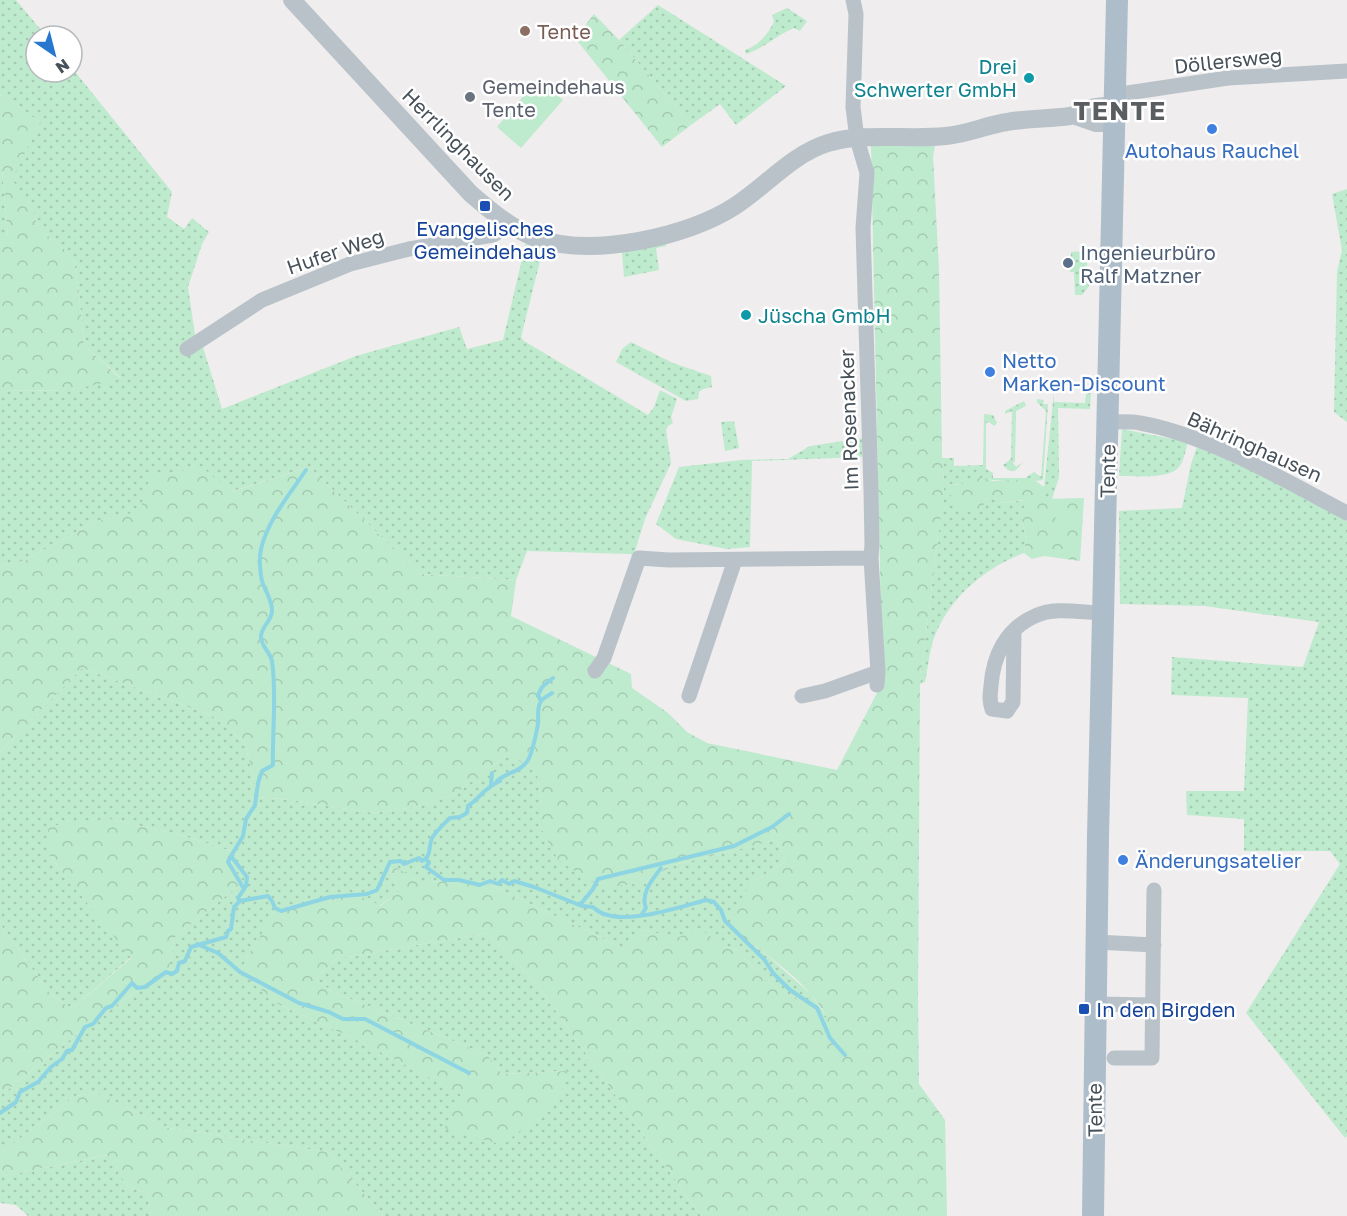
<svg xmlns="http://www.w3.org/2000/svg" width="1347" height="1216" font-family="'Golos Text',sans-serif">
<defs>
<pattern id="grass-dots" width="8" height="8" patternUnits="userSpaceOnUse" patternTransform="scale(1.5)"><rect width="8" height="8" fill="#beeacd"/><path d="M2 2h.1M6 6h.1" fill="none" stroke="#a5cab2" stroke-width="1.8" stroke-linecap="round"/></pattern>
<pattern id="forest-crowns" width="20" height="18" patternUnits="userSpaceOnUse" patternTransform="scale(1.5)"><rect width="20" height="18" fill="#beeacd"/><path d="M2 6a3 3 0 1 1 6 0M12 15a3 3 0 1 1 6 0" fill="none" stroke="#a5cab2"/></pattern>
</defs>
<rect width="100%" height="100%" fill="#efeded"/>
<path fill="url(#grass-dots)" d="M0,0H16L46,36H36V72H72V68L172,192L167,217L184,229L192,218L209,232L202,244L188,287L195,335L202,344L222,409L356,356L459,327L467,349L503,340L526,242L543,249L521,337L524,341L648,415L654,407L660,390L677,399L671,417L673,423L668,426L666,430L671,463L645,519L633,557L631,554L527,551L516,580L420,574L309,467L230,492L94,522L24,561L0,566V391L71,390L121,378L84,345L78,285L74,262L64,249L38,228L33,211L11,179L40,122L0,94Z
M658,5L786,86L736,125L720,104L691,125L619,40Z
M787,8L807,21L800,31L794,28C777,35 763,49 746,54L745,50C758,46 768,34 774,22L772,15Z
M0,167L2,168L8,238L0,243Z
M1347,189V422L1334,412L1337,272L1342,250L1332,194Z
M666,243V246L656,248L659,270L624,277L622,251Z
M1086,251L1089,286L1082,295H1075L1074,272H1070L1071,252Z
M631,342L673,363L711,376L712,387L703,389L699,392L698,399L686,401L616,362L622,349Z
M1054,392V402L1085,403L1086,392H1091L1090,409L1058,408L1059,477L1052,499H1044V487Z
M1037,399L1044,400L1043,404H1048L1043,480C1017,484 991,478 965,479L963,485L944,484L942,458H954V466L983,465L984,414L993,415L997,423L994,426L989,422L986,423V469L993,473V478H1025L1034,472L1041,477L1046,411L1037,402Z
M1024,401L1026,406L1016,411L1015,461L1013,463L1016,467L1023,462L1015,471L1008,470L1003,465L1011,459L1012,411L1005,414V411Z
M734,421L739,448L725,451L721,422Z
M1122,429L1188,442C1185,451 1184,463 1177,469C1166,479 1133,476 1119,476Z
M863,438L862,457L752,461L750,547L727,549L676,539L656,524L679,467L742,460L788,459L810,446Z
M1197,447L1265,475L1347,521V1136L1345,1138L1246,1013L1340,864L1330,851H1244V819L1187,815L1186,791H1244L1248,698L1171,695L1172,657L1303,667L1319,622L1205,606L1120,604L1119,511L1182,508L1191,464Z
M944,486L983,500L997,498L1000,503L1026,500L1022,520L1026,539L1024,553C984,568 947,599 933,641C929,654 928,668 925,682L920,684Z
M82,668L211,715L245,743L258,797L292,800L374,813L415,807L455,794L509,753L537,773L542,805V830L643,883L674,865L776,840L785,862L751,883L734,931L768,956L811,994L829,1020L766,981L737,950L724,947L701,930L679,938L642,930L627,950L484,882L420,881L389,865L399,892L379,906L259,939L245,959L278,1004L361,1042L462,1094L567,1071L502,1074L487,1055L331,991L316,979L336,959L487,933L536,983L701,1216H383L328,1152L168,1128L96,1093L75,1096L0,1154V1096L92,1022L169,969L174,938L238,886L234,852L184,836L109,819L49,855L131,957L72,1009L51,995L0,924V752Z
M108,1155L128,1187L148,1193L151,1216H28L16,1205L0,1203V1169L4,1176Z"/>
<path fill="url(#forest-crowns)" d="M594,14L619,40L691,125L662,147L575,38Z
M0,94L40,122L12,179L33,211L38,228L64,249L74,262L78,285L84,345L121,379L71,390L0,391V243L8,237L2,168L0,167Z
M871,146H935L933,156L939,270L942,458L944,484L963,485L962,482L965,479L984,478L993,481L1024,480L1036,481L1044,487L1045,499L1084,498L1080,561L1044,556L1032,559L1024,553L1026,539L1022,520L1025,500L999,503L997,498L983,500L984,507L981,512C962,516 954,498 944,487L920,684L918,997L919,1084L945,1120L947,1216H701L536,983L487,933L336,959L316,979L331,991L487,1055L502,1074L567,1071L560,1097L503,1145L444,1129L461,1094L361,1042L278,1004L243,974L245,959L259,939L271,914C303,904 350,883 380,906L399,892L389,864L420,881L484,882L627,950L641,930L679,937L701,929L724,947L737,950L766,981L828,1019C809,982 767,955 734,931V911L751,883L785,862L776,840L674,865L643,883L609,887L590,881L558,860L542,830V805L537,774L509,753L455,794L415,807L374,813L292,800L258,797L245,743L211,715L82,668L0,752V566L24,561L94,522L140,511L150,476L202,467L231,492L309,467L420,574L516,580L511,616L631,674L632,688L668,713L687,732L707,743L837,770L878,691L882,665Z
M109,819L184,836L234,852L238,886L174,938L169,969L92,1022L0,1096V924L51,995L72,1009L131,958L49,855L48,826Z
M96,1093L168,1128L328,1152L383,1216H151L148,1193L128,1187L107,1155L4,1176L0,1169V1154L75,1096Z"/>
<path fill="#beeacd" d="M538,79L563,100L521,148L497,127Z
M1055,508H1076L1074,525L1067,532H1063C1057,525 1054,517 1055,508Z"/>
<g fill="none" stroke-linecap="round" stroke-linejoin="round">
<path stroke="#8ed5e4" stroke-width="4" d="M541,701L538,695L542,687L553,678
M497,781C507,772 521,772 528,760C533,751 536,734 538,724C539,716 536,709 541,701C543,698 549,695 552,693
M491,785L492,773
M231,856L228,862L244,889
M426,859L429,863L426,867L444,880H459L480,885L490,881L498,884L502,880L509,884L514,881L534,887L582,906L593,907C615,930 679,907 706,900L714,902L721,910L725,921L764,959L773,973L790,990L817,1008L830,1038L845,1055
M240,901L238,898L246,886L247,877L231,856L243,836L246,819L255,805L258,783L262,771L273,765C272,731 277,694 272,661C270,652 260,645 261,636C261,628 271,621 272,612C273,601 265,591 262,581C260,573 259,558 261,549C267,521 290,494 306,470
M580,905L593,889L598,879L734,846L772,827L789,814
M642,914L646,908C640,893 653,879 661,868
M197,944L218,953L240,972L299,1003L329,1012L343,1019H365L469,1073
M0,1113L16,1102L20,1092L38,1082L51,1067L62,1059L67,1051L72,1050L85,1027L93,1024L106,1008L112,1006L132,983L137,988L145,987L166,972L172,974L177,971L179,963L185,961L191,947L226,937L228,931L231,929L234,907L240,901L268,896L272,901L275,908L281,911L330,897L367,894L377,890L390,862L401,861L404,864L419,858L422,861C432,856 428,848 432,838C436,831 444,824 450,818L460,817L467,813L468,806C482,797 481,790 500,781"/>
<path stroke="#b9c2c9" stroke-width="15" d="M853,0L856,14L853,107L857,139L867,173L863,228L871,490L872,544L871,558L878,672
M1114,95L1228,78L1347,71
M187,349L262,300L350,264L409,249L493,235L510,225
M1108,422C1118,422 1130,421 1140,423C1208,435 1286,481 1347,513
M1014,632L1013,702L1007,711L992,709C989,701 990,695 991,686C993,656 1006,629 1035,616C1055,606 1083,613 1104,613
M595,671L604,658L639,558L669,560L871,558
M689,696L735,560
M802,696L825,691L878,672L877,685
M1096,942L1154,945
M1096,1004L1153,1005
M1114,1058H1152L1154,890"/>
<path stroke="#b9c2c9" stroke-width="18" d="M292,0L471,194C492,212 513,230 539,239C593,257 688,237 735,206C766,186 792,154 828,143C866,132 907,140 946,136C967,134 987,125 1007,122C1028,118 1050,119 1070,116C1076,115 1081,110 1087,109C1095,106 1105,106 1114,105
M1073,115L1096,123H1113"/>
<path stroke="#aebdca" stroke-width="22" d="M1093,1216L1098,837L1117,0"/>
</g>
<circle fill="#8d6e63" stroke="#fff" stroke-width="2" cx="525" cy="31" r="6"/>
<g fill="#0f9aa8" stroke="#fff" stroke-width="2">
<circle cx="1029" cy="78" r="6"/>
<circle cx="746" cy="315" r="6"/>
</g>
<circle fill="#6b7280" stroke="#fff" stroke-width="2" cx="470" cy="97" r="6"/>
<g fill="#3f7fe0" stroke="#fff" stroke-width="2">
<circle cx="1212" cy="129" r="6"/>
<circle cx="990" cy="372" r="6"/>
<circle cx="1123" cy="860" r="6"/>
</g>
<g fill="#1a4fb4" stroke="#fff" stroke-width="2">
<rect x="479" y="200" width="12" height="12" rx="3"/>
<rect x="1078" y="1003" width="12" height="12" rx="3"/>
</g>
<circle fill="#5c6f8a" stroke="#fff" stroke-width="2" cx="1068" cy="263" r="6"/>
<g text-anchor="middle" dominant-baseline="central" stroke-width="5" stroke-linejoin="round" paint-order="stroke">
<g font-size="20" fill="#785e54" stroke="#fff" text-anchor="start">
<text x="537" y="31">Tente</text>
</g>
<g font-size="20" fill="#475159" stroke="#fff">
<text transform="translate(1228 60) rotate(-6)">Döllersweg</text>
<text transform="translate(459 144) rotate(45)">Herrlinghausen</text>
<text transform="translate(335 251) rotate(-19)">Hufer Weg</text>
<text transform="translate(848 420) rotate(-92)">Im Rosenacker</text>
<text transform="translate(1255 446) rotate(24)">Bähringhausen</text>
<text transform="translate(1107 471) rotate(-89)">Tente</text>
<text transform="translate(1094 1110) rotate(-91)">Tente</text>
</g>
<g font-size="20" fill="#0d838f" stroke="#fff" text-anchor="end">
<text x="1017" y="66">Drei<tspan x="1017" dy="23">Schwerter GmbH</tspan></text>
<text x="758" y="315" text-anchor="start">Jüscha GmbH</text>
</g>
<g font-size="20" fill="#5b616d" stroke="#fff" text-anchor="start">
<text x="482" y="86">Gemeindehaus<tspan x="482" dy="23">Tente</tspan></text>
</g>
<g font-size="20" fill="#366cbe" stroke="#fff" text-anchor="start">
<text x="1212" y="150" text-anchor="middle">Autohaus Rauchel</text>
<text x="1002" y="360">Netto<tspan x="1002" dy="23">Marken-Discount</tspan></text>
<text x="1135" y="860">Änderungsatelier</text>
</g>
<g font-size="20" fill="#164399" stroke="#fff">
<text x="485" y="228">Evangelisches<tspan x="485" dy="23">Gemeindehaus</tspan></text>
<text x="1096" y="1009" text-anchor="start">In den Birgden</text>
</g>
<g font-size="20" fill="#4e5e75" stroke="#fff" text-anchor="start">
<text x="1080" y="252">Ingenieurbüro<tspan x="1080" dy="23">Ralf Matzner</tspan></text>
</g>
<g font-size="26" font-weight="bold" letter-spacing="1.5" fill="#5a5e61" stroke="#fff">
<text x="1120" y="110">TENTE</text>
</g>
</g>
<g transform="translate(54 54) rotate(145)"><circle r="28" fill="#ffffff" stroke="#b5b9bd" stroke-width="1.5"/>
<path d="M0-4.5L10 22L0 15L-10 22Z" fill="#2777cf"/>
<text y="-9" font-size="16" font-weight="bold" text-anchor="middle" fill="#475159">N</text>
</g>
</svg>
